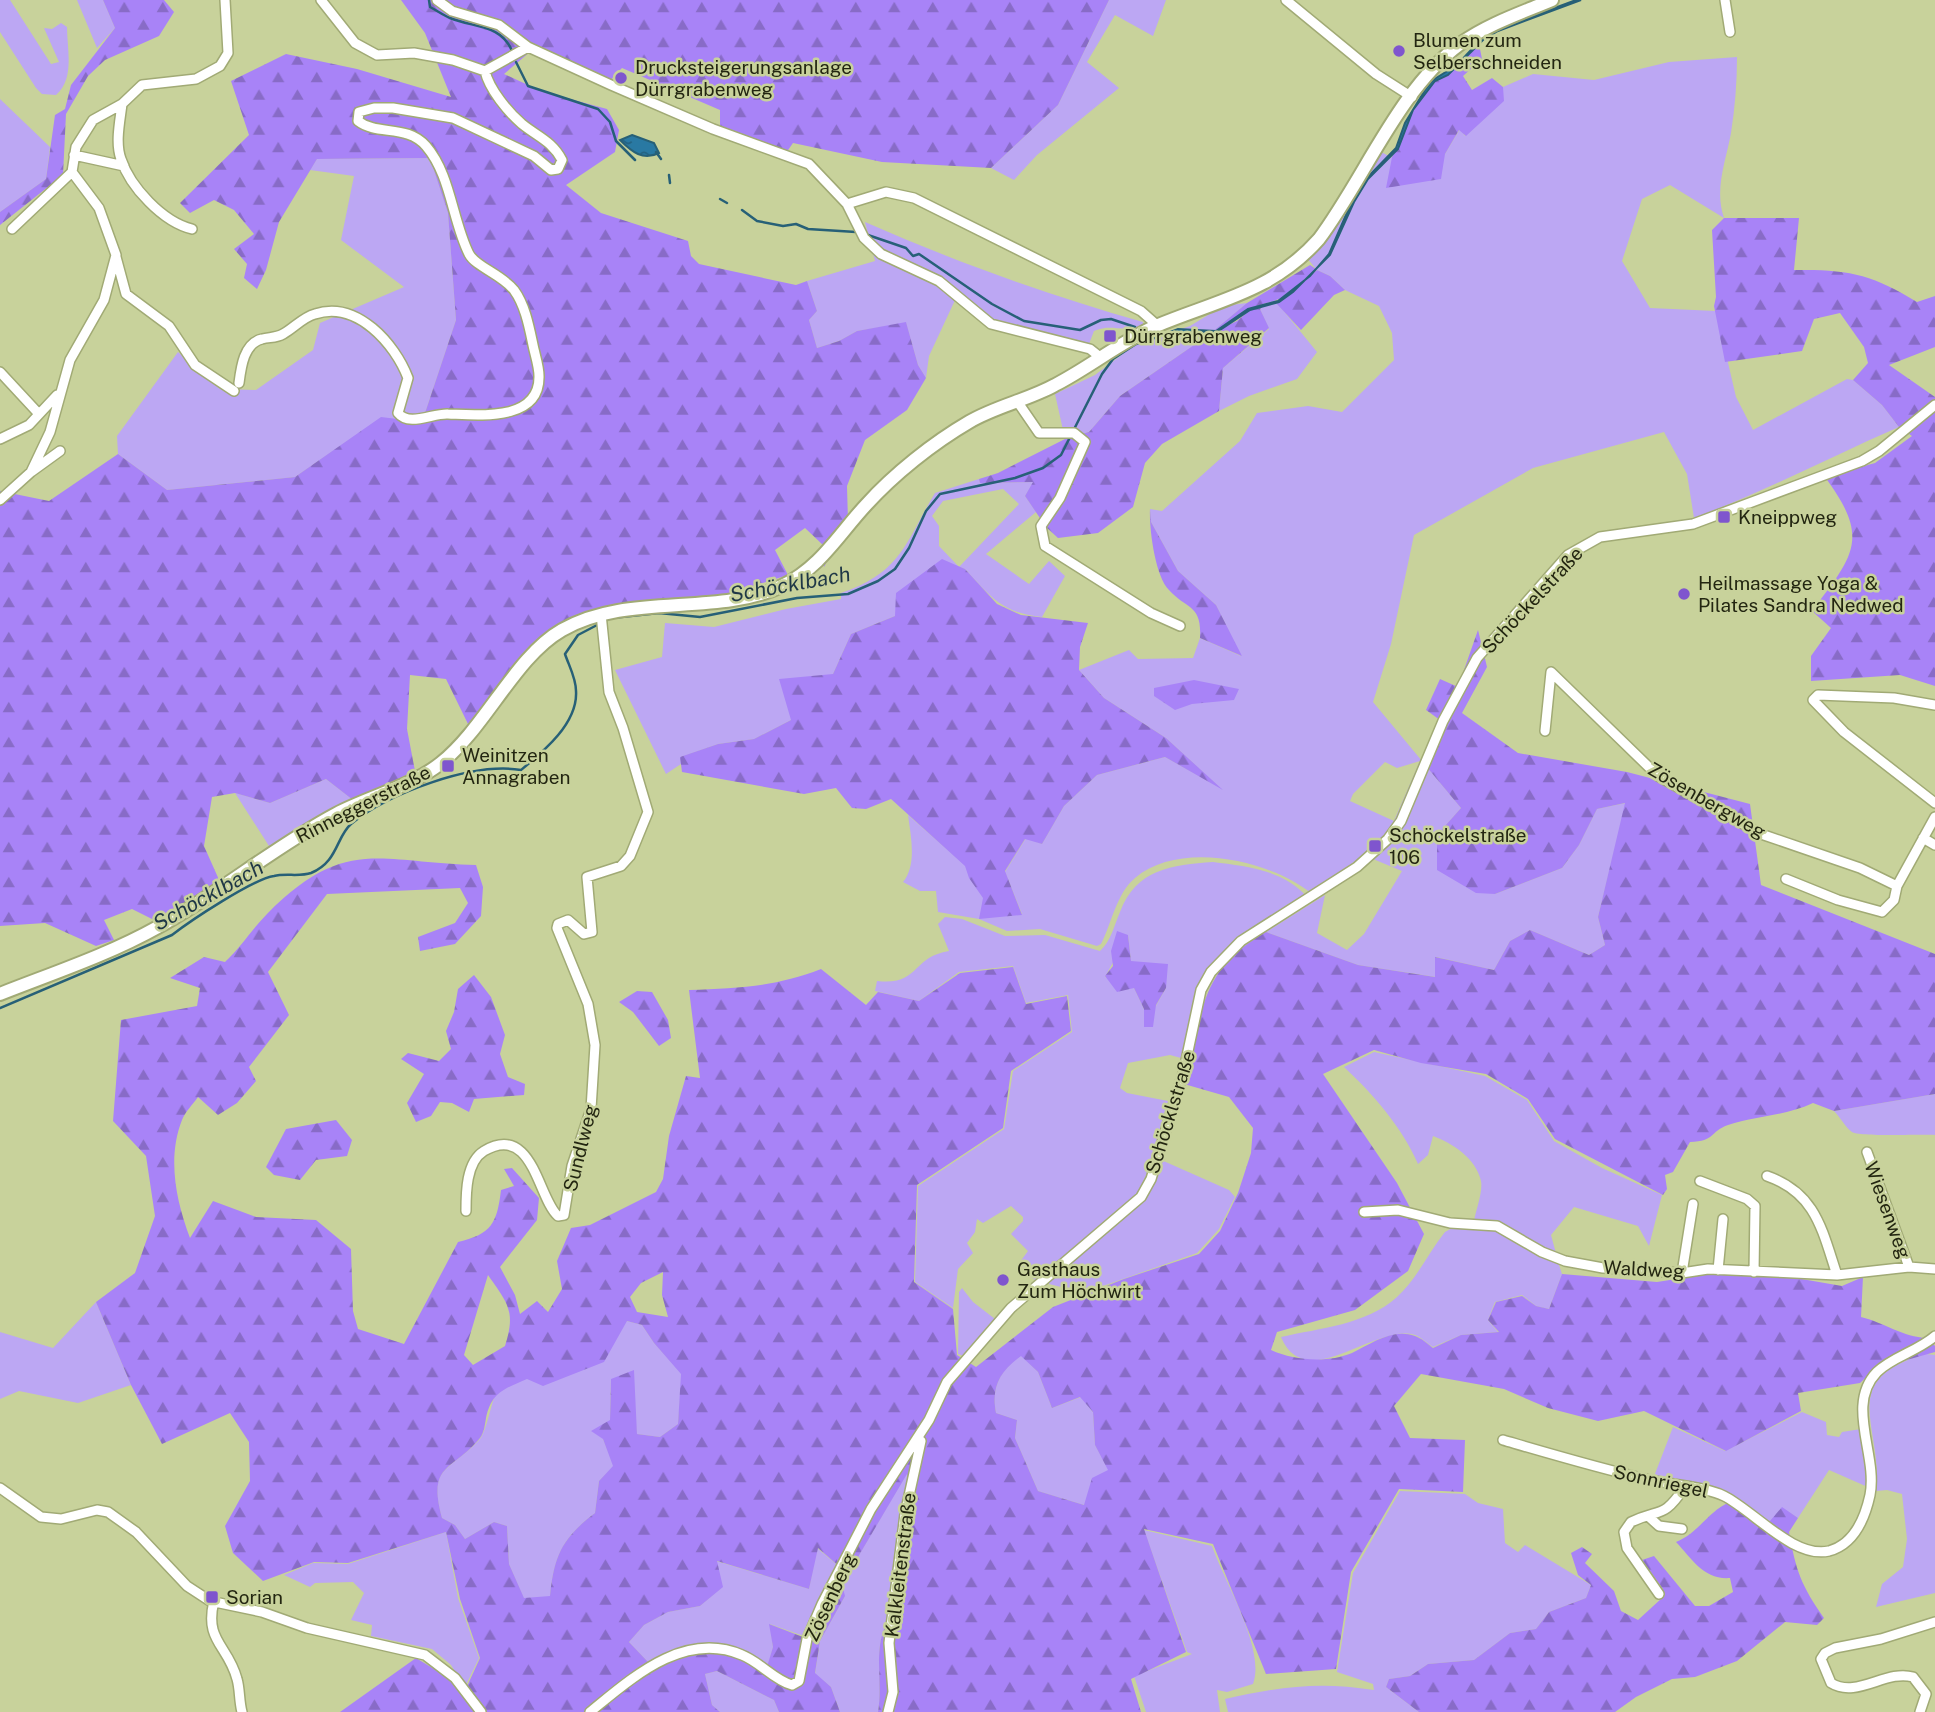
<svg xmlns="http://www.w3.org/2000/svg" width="1935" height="1712" font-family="'Public Sans',sans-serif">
<defs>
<pattern id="forest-firs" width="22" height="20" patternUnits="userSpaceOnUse" patternTransform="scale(1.75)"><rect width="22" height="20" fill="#a883f7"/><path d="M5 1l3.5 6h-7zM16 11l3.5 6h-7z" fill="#886bc7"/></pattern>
<pattern id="water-ripples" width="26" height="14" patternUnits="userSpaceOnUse" patternTransform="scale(1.75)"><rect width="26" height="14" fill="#2979a3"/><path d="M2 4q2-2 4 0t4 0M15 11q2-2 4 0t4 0" fill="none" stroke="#236383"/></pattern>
</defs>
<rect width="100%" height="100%" fill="#c8d29b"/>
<path fill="#bca7f3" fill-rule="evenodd" d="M0,0H10L51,64L59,62L44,28L52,29L61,23L67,27C67,49 75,79 56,95L42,94L36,88L0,32Z
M77,0H103L115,28L97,48Z
M1109,0H1166L1153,36L1115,15L1087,62L1119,88L1037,155L1014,180L991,168L1058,105Z
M1737,57C1737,82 1735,107 1731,133C1726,161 1714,189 1724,218L1670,185L1642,199L1622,261L1650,308L1716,311L1736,397L1753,430L1847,379L1853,380L1882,405L1899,427C1830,457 1764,492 1694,518L1687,474L1664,432L1533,468L1414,535L1391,644L1373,702L1461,808L1437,835L1495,894L1562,868L1579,845L1597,809L1626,803L1598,917L1605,945L1589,955L1530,930L1510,941L1494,970L1436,957V977L1358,965L1266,932L1325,895L1317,933L1347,950L1364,934L1402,871L1373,859L1369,851L1311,893C1269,860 1180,840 1135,878C1116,894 1112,923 1101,944L1097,946L1040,929L1007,931L979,919L938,912L936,891H920L903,882C917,865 911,837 908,815L966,866C975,898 994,902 1022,914L1005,872L1026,838L1042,844L1064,806L1097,775L1165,757L1219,787L1166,738L1104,698L1079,670L1129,650L1138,659L1193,658L1200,638L1241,656L1216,605L1178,571L1151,522L1150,509L1162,511L1240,441L1257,413L1308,406L1342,412L1394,360L1392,333L1379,306L1345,290L1330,276L1317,270L1307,258L1381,152L1393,158L1387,187L1445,154L1460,129L1465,136L1503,101V87L1533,74L1594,80L1669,62ZM1420,761L1394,821L1350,801L1353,794L1385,762L1397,768Z
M0,99L50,147L46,179L0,212Z
M430,158L448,213L456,320L422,422L381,418L295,477L167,490L118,454L117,436L178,352L220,389L256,390L313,350L320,323L404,287L341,240L354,176L310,170L317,159Z
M865,222C956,262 1048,295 1143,322V325C1125,333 1111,324 1094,331L1089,344L992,320L962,294L916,265L870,242Z
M873,253L920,273L956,298L929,356L926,378L918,365L906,323L857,331L839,341L817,348L809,320L817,311L807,281L875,261Z
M1273,298L1317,352L1297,379L1249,396L1219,411L1223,368L1269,329L1260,309Z
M1247,303L1210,334L1120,396L1089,432L1065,439L1055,394L1095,375L1136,344L1190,326L1223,306Z
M979,479L980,483L1034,482L1025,496L1036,512L986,554L1029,584L1049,561L1065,576L1042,617C1002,613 991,597 965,569L959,567L895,616L851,634L833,674L791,720L754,739L718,744L681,757V764L666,774L615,670L662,657L665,623L714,627L786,609L841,599V593C902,572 905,543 935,493ZM1003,489L1019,504L959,567L939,546V526L932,516L943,501Z
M326,779L353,800L269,846L235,793L270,803Z
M1213,862C1245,866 1284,870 1306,896L1214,963L1196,990L1181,1058L1170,1055L1128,1063L1120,1088L1127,1093L1168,1101L1148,1171L1136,1197L1035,1280L1017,1266L1028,1251L1011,1234L1023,1221V1217L1011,1206L983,1223L977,1219L975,1232L967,1243L973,1253L958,1269L953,1308L915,1282L918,1186L1004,1129L1013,1071L1072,1032L1068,995L1026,1003L1013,966L959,972L919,1001L875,991L877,981C920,986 911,957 949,951L938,924L945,917L962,919L1005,936L1045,935L1100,951C1111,941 1114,926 1120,912C1136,869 1172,865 1213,862ZM1128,935L1131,961L1166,988L1144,1027V1009L1134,988L1105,977Z
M1374,1052L1485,1076L1527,1100L1554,1141L1602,1168L1662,1195L1649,1246L1638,1226L1574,1207L1551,1235L1557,1257L1474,1221C1476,1210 1483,1192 1481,1181C1476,1158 1452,1143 1433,1136L1428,1155L1418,1164C1402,1127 1373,1094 1344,1067Z
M1935,1094V1135C1921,1134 1859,1137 1852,1132C1846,1128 1840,1117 1834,1111Z
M1159,1159L1229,1190L1235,1197L1219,1229L1197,1253L1100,1287L1077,1291L1049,1284L1048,1279L1059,1269L1144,1199Z
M1454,1227L1498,1229L1558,1262L1562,1274L1549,1309L1536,1306L1522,1295L1495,1302L1488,1320L1498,1332L1461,1335L1433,1347C1428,1344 1421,1337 1415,1335C1376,1322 1306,1396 1281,1337C1320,1328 1366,1325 1397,1297C1416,1280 1429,1252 1445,1232Z
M962,1288L973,1302L995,1319L963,1356L958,1354L959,1292Z
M96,1302L131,1385L78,1403L19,1391L0,1399V1332L53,1348Z
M627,1321L642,1325L654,1343L682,1374L678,1424L660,1437L637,1434L634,1408L611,1379L610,1420L603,1439L614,1466L599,1481L595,1513C562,1538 554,1556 550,1597L524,1599L509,1564L507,1526L494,1522L465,1539L455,1525L442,1518C427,1465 450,1472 480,1439C486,1432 491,1404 496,1393Z
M1926,1354L1935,1355V1593L1876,1607L1882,1584L1903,1567L1907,1539L1902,1494L1887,1490L1876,1491C1884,1427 1834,1379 1926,1354Z
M1021,1355L1038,1372L1052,1408L1081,1397L1093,1412L1095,1445L1109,1470L1084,1505L1038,1491L1015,1438L1017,1420L996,1413C991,1387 1000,1371 1021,1355Z
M1802,1412L1826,1422L1827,1435L1839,1437L1842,1432L1861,1429L1870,1488L1829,1470L1798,1518L1782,1508L1768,1524L1731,1497L1653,1479L1673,1427L1725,1451Z
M907,1473L911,1502L899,1609C868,1633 884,1678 878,1712H840L831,1687L815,1674L820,1641L845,1596L822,1611L812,1639L770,1624L773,1647L767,1670L659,1666L648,1662L629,1642L644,1625L668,1612L700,1606L722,1587L716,1561L809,1589L817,1548L848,1574Z
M1400,1491L1465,1494L1478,1503L1503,1509L1505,1543L1518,1552L1525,1545L1591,1585L1586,1598L1549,1612L1536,1629L1510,1633L1474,1660L1428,1664L1410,1676L1389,1679L1386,1687L1419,1712H1228L1225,1699C1279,1687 1318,1681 1374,1690L1373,1684L1337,1672L1353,1573Z
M1144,1530L1212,1546C1224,1581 1266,1649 1253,1684L1227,1692L1217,1690L1220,1712H1146L1134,1676L1192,1654L1187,1652Z
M446,1532L458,1598L479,1658L465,1687L451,1665L432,1649L371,1636L372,1625L351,1620L364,1593L353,1582L315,1583L310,1587L284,1575L313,1563L348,1564Z
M717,1671L774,1700L779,1712H720L712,1705L705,1674Z"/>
<path fill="url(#forest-firs)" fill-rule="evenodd" d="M103,0H164L174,12L159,36L105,60L88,76L66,114L63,175L0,225V212L46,179L55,115L65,109L71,85L115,28Z
M401,0H1109L1058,105L991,168L882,162L793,143L786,153L720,132V110L622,68L608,83L531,51L504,74L541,91L607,109L619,130L615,152L566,185L601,213L688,241L691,256L699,264L796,285L807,281L817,311L809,320L817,348L839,341L857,331L906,322L918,365L926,378L907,410L865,440L847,486L848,521L824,567L821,554L824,546L805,528L775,550L788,575L731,593L562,624L529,647L468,724L446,679L410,675L407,729L415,771L353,800L326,779L270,803L235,793L212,797L204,846L220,882L154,920L132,909L104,920L114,940L96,946L45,923L0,926V491L49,501L118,454L167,490L295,477L381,417L422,422L456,320L448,213L430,158L317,159L279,222L266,270L257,289L244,278L247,264L234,249L254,234L234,210L214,200L190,213L180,203L249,135L231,81L286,54L357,69L451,97L425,33Z
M1479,44L1482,59L1463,76L1472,90L1492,78L1503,87L1504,101L1466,136L1459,130L1445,154L1441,179L1386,188L1392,157L1413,110L1435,81L1448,75Z
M1724,218H1799L1794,270C1847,269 1872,274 1917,302L1935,296V347L1889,365L1935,397V686L1900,675L1811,681V656L1831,628L1812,611C1855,554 1870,538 1825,477L1875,463L1912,436L1899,427L1882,405L1853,380L1868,363L1864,347L1840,313L1814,319L1802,351L1725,362L1714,306L1716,297L1712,230Z
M1310,265L1316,269L1289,294L1317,270L1330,276L1345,290L1334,295L1301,330L1276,303L1282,298L1248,309L1235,320L1211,333L1247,303Z
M1266,304L1260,309L1269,328L1223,368L1219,411L1162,444L1145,463L1133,507L1098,533L1058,538L1046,527L1025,496L1033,482L980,483L979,479L998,473L1065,439L1089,432L1120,396L1210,334L1237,321L1250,310Z
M1150,509L1151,522L1178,571L1216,605L1242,656L1200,638C1202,604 1187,610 1169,590C1155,576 1149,528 1150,509Z
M942,559L965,569L997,604L1021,615L1088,623L1080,647L1079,670L1104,698L1166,738L1223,790L1165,757L1097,775L1064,806L1042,844L1025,839L1005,871L1022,915L979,919L983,898L969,878L965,866L891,799L866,809L852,808L836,788L804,794L682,772L680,757L718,744L754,739L791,720L779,679L833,674L851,634L895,616L896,593Z
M1478,630L1487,667L1462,713L1518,753L1627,772L1750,804L1761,885L1935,954V1094L1834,1111L1813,1103C1785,1116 1757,1116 1728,1125C1709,1132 1716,1141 1690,1142L1673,1172L1665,1175L1667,1189L1663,1195L1555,1139L1528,1099L1486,1074L1421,1063L1374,1050L1323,1074L1397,1183L1424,1234L1408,1271L1355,1310L1277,1332L1271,1350C1295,1361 1328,1363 1352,1353C1371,1344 1392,1328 1415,1336C1421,1338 1428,1344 1433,1348L1461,1335L1499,1332L1488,1320L1496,1302L1522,1296L1536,1306L1549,1309L1562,1274L1657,1282L1708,1274L1790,1277L1842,1286L1863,1277L1861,1317C1885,1323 1903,1337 1927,1338L1935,1346V1352L1875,1369L1860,1383L1798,1393L1801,1411L1726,1451L1644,1411L1598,1421L1548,1408L1504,1389L1421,1374L1394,1406L1410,1438L1465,1440L1463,1492L1399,1489L1351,1572L1336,1669L1266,1674L1213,1544L1144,1529L1186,1652L1131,1679L1141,1712H878C884,1678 868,1633 899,1609L911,1502L907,1474L848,1574L818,1548L809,1589L717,1561L723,1587L700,1606L668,1612L644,1625L629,1642L648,1662L659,1666L698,1653H725L766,1670L773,1647L769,1624L803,1637L842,1584L845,1596L820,1641L815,1673L831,1687L840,1712H779L774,1700L717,1671L705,1674L712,1705L720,1712H340L416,1658L444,1675L463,1695L480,1658L460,1599L446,1532L348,1563L314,1562L263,1581L233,1553L225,1526L250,1481L249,1442L230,1413L162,1444L131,1385L96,1302L135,1273L155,1216L146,1156L113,1121L121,1020L197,1006L200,988L170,978L204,957L225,962C241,947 252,929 267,914C345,835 380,863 476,865L483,887L481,916L455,944L420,951L418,937L455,923L468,903L460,888L327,894L268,972L289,1015L249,1067L256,1081L237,1103L218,1115L198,1097C193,1104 185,1112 182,1120C167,1158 176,1201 190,1238L213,1201L256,1217L316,1220L351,1249L353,1311L358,1329L404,1344L458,1242C492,1234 497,1223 501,1190L514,1186L504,1169L512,1168L539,1198L537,1220L500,1267L515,1295L520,1314L537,1301L548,1312L562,1289L557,1261L571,1228L590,1225L656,1192L663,1179L669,1136L686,1076L700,1078L689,990C738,988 775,987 821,969L866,1005L878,992L919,1001L960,973L1013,967L1026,1004L1067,996L1071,1031L1011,1071L1003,1128L917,1185L914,1282L953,1309L957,1355L976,1367L1053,1307L1124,1279L1199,1254L1220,1231L1238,1193L1251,1153L1253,1128L1229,1097L1184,1084C1204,1016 1196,971 1266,932L1358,965L1435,977V957L1494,970L1510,941L1530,930L1589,955L1605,945L1598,917L1625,803L1597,809L1579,845L1562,868L1495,894L1476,893L1437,870V835L1461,808L1421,760L1440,720L1426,710L1440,679L1458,687ZM663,1272L662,1295L668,1317L637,1312L630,1297L641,1283ZM488,1275C508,1304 516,1311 505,1346L473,1365L464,1355ZM627,1321L642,1325L654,1343L681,1374L678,1424L660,1437L637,1434L634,1370L611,1379L610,1420L591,1431L603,1439L613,1466L599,1481L595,1513C562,1538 554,1556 550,1596L524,1598L509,1564L507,1526L494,1522L465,1539L455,1525L442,1518C427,1463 452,1472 480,1438C484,1433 485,1424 486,1418C492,1391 505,1389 527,1379L543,1386L604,1362ZM1021,1356L1038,1372L1052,1408L1080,1397L1093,1412L1095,1445L1108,1470L1092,1478L1084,1505L1038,1491L1015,1438L1017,1420L996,1413C991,1387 1000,1371 1021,1356Z
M1194,680L1239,689L1234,700L1192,704L1175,710L1154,696V688Z
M1117,931L1128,935L1131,961L1168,964L1166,988L1156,1005L1153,1027H1144V1009L1134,988L1117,992L1105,976L1113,966L1111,951Z
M474,975L491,997L505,1035L500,1054L508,1077L525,1084L524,1095L474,1099L469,1112L452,1103L440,1102L431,1116L416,1122L407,1103L424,1074L401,1059L408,1053L439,1061L451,1049L446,1031L454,1012L458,989Z
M637,991L652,992L668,1020L671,1038L659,1046L633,1012L619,1002Z
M336,1120L352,1140L347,1156L316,1160L300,1180L274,1175L266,1167L286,1129Z
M1730,1502L1764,1528L1782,1507L1798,1518L1789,1532C1796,1571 1801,1585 1824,1618L1817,1625L1785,1622L1737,1661L1695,1677L1672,1679L1636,1697L1615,1712H1419L1386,1687L1389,1679L1410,1676L1428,1664L1474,1660L1510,1633L1536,1629L1549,1612L1586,1598L1591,1585L1578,1575L1571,1553L1582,1547L1592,1554L1585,1563L1614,1591L1621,1611L1638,1620L1662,1598L1663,1589L1642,1560L1654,1556L1695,1606H1709L1733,1592L1730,1578C1704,1580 1692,1559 1676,1542C1700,1532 1708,1511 1730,1502Z"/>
<path fill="url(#water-ripples)" stroke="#276077" stroke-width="2" d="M1576,0H1581L1498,31L1484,39L1448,75L1435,81L1413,110L1398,149L1368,179L1354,202L1330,255L1293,292L1279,302L1250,310L1217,332H1173L1154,338L1178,329L1216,331L1248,309L1278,301L1310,276L1329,254L1352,201L1367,178L1396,148L1405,123L1425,90L1433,80L1457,65L1483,37L1493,31Z
M632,135L654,143L659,153C643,161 632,152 620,140Z"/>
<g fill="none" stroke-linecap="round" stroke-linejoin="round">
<path stroke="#276077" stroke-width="2.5" d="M429,0L430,7C436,10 443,15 450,18C474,28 501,24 512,51
M516,62L528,86L598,109L610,122L616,141L635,160
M656,152L661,159
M669,175L670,183
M720,199L727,203
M742,210L757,221L783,226L796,224L808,229L856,232
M865,234L906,248L913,256L919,254L992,304L1024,321L1080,330L1101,320L1111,319L1135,327
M612,618L659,613L700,617L797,598L848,594L878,581L895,569L909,548L926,511L940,494L1015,478L1043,468L1061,455L1102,374L1113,359L1136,344L1154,338
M0,1008L172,935C190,921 253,879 274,876C285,873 300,877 311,873C338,862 336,837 351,824C389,793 472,762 521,770C544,751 578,723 576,691C576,678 569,666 565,654L578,635L599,624"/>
<defs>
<path id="street" d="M321,0L355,43L377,55L414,53L453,60L485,71L528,47
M437,0L452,11L499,25L528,47L611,85L713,129L809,164L847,204L864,238L881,254L939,281L991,324L1090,349L1100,357
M1286,0L1376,74L1412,97
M1725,0L1730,32
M122,104C120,121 115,143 121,159C130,187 163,222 192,229
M74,155L124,166
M847,204L886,192L914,198L1141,311L1158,326
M12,229L72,172
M116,257L126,294L169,326L195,365L234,391
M0,372L39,414
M239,383C241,367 244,343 262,339C270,337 276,338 283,334C294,328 303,317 315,314C357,300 395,344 408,378L398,413C409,427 433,413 448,414C478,415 540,422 539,376C539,366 535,355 533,345C529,326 525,305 514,290C501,274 476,267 469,254C452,220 451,175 426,146C407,124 377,136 358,121L359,112L374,108H393L453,118L534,156L551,170L558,169L562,160C552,141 538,137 522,124C508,112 489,89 485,71
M1017,401L1039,433H1074L1085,442L1060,498L1041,526L1045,546L1151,613L1180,626
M0,439L29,425L57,395
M31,472L50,432L70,360L104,300L116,255L99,208L72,172L76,147L93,120L122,104L142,85L196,79L220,66L228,53L225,0
M0,500L31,472L60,451
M1935,705L1894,698L1818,695L1813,700L1844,732L1935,803
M1545,731L1551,672L1658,776L1761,834L1860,868L1897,886L1935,817
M1923,838L1935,845
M1786,879L1838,900L1882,912L1894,900L1897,886
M1867,1152L1909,1267
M1767,1176C1816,1193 1822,1230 1837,1275
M1700,1181L1747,1199L1755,1206L1754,1272
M466,1211C466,1193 466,1162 484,1151C533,1122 538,1199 558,1216L564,1215L572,1166L591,1109L595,1045L588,1004L557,928L558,924L568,920L584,934L592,932L587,877L621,866L630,856L648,812L623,728L609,692L601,614
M1364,1212L1398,1210L1450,1223L1497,1226L1542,1252L1565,1261L1603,1268L1682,1273L1708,1269L1837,1275L1909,1267L1935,1269
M1718,1270L1723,1219
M1682,1273L1693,1204
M1503,1440C1551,1454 1598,1468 1646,1479C1668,1484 1706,1487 1724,1496C1754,1511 1794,1559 1829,1551C1855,1544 1865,1518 1870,1495C1878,1455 1845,1405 1877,1372C1892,1357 1918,1351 1935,1336
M0,1488L41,1517L61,1519L97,1510L108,1512L136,1532L187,1586L210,1601L262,1612L307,1628L425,1655L455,1678L481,1712
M1648,1516L1659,1526L1682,1529
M1659,1594L1627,1548L1624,1532L1631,1522C1661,1508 1663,1519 1684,1488
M214,1601C204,1641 228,1645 237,1679C240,1689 239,1701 242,1712
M590,1712C632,1678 684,1630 742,1655C760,1662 774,1680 792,1685L799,1681L807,1639L822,1604L871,1509L929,1420L947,1382L1011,1308L1141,1197L1151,1179L1184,1070L1201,990L1211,972L1241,941L1357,867L1388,839L1401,821L1443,721L1477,658L1568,555L1600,537L1693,524L1862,461L1879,451L1935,405
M888,1712L893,1692L889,1643L905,1514L921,1441
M1920,1712L1926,1694L1913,1677C1886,1669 1857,1699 1831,1683L1821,1659L1825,1653L1835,1648L1881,1639L1935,1622"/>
<path id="secondary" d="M0,994C53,973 108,955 158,927C220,893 274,847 336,814C370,796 411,787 441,763C486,727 515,657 562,630C628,592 716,617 782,586C820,568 839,534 866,505C894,474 933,443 969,422C996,406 1028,400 1055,385C1090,367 1120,342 1156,326C1218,300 1272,292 1319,239C1364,179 1399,89 1460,44C1488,24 1521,13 1552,0"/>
</defs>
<use href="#street" stroke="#a1aa75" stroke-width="12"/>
<use href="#secondary" stroke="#a1aa75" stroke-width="16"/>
<use href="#street" stroke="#fff" stroke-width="9"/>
<use href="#secondary" stroke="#fff" stroke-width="12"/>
</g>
<g fill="#7f55ce" stroke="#c8d29b" stroke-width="2.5">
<circle cx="1399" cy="51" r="7"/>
<circle cx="621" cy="78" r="7"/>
<rect x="1103" y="329" width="14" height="14" rx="3.5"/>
<rect x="1717" y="510" width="14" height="14" rx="3.5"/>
<circle cx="1684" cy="594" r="7"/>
<rect x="441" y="759" width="14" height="14" rx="3.5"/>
<rect x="1368" y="839" width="14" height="14" rx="3.5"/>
<circle cx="1003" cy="1280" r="7"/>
<rect x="205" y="1590" width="14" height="14" rx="3.5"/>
</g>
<g text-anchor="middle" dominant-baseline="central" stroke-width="5" stroke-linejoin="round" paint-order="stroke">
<g font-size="19" fill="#232611" stroke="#c8d29b" text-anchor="start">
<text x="1413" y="40">Blumen zum<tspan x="1413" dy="22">Selberschneiden</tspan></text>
<text x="635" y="67">Drucksteigerungsanlage<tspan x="635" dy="22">Dürrgrabenweg</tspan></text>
<text x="1124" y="336">Dürrgrabenweg</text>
<text x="1738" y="517">Kneippweg</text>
<text x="1698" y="583">Heilmassage Yoga &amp;<tspan x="1698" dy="22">Pilates Sandra Nedwed</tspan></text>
<text x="462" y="755">Weinitzen<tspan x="462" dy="22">Annagraben</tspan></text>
<text x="1389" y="835">Schöckelstraße<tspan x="1389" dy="22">106</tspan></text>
<text x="1017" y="1269">Gasthaus<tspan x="1017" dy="22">Zum Höchwirt</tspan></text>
<text x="226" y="1597">Sorian</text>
</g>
<g font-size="19" fill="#232611" stroke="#c8d29b">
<text transform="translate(1532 600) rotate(-47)">Schöckelstraße</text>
<text transform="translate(1707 800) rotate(30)">Zösenbergweg</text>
<text transform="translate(363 804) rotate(-27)">Rinneggerstraße</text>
<text transform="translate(1170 1112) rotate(-73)">Schöcklstraße</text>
<text transform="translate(580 1148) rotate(-76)">Sundlweg</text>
<text transform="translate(1888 1210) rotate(70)">Wiesenweg</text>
<text transform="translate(1644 1269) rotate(3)">Waldweg</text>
<text transform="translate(1661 1481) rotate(12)">Sonnriegel</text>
<text transform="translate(900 1565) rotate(-83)">Kalkleitenstraße</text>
<text transform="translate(830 1597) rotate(-65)">Zösenberg</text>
</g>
<g font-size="21" font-style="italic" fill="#1f3746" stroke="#c8d29b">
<text transform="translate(790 584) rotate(-10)">Schöcklbach</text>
<text transform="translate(208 895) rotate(-29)">Schöcklbach</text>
</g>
</g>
</svg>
